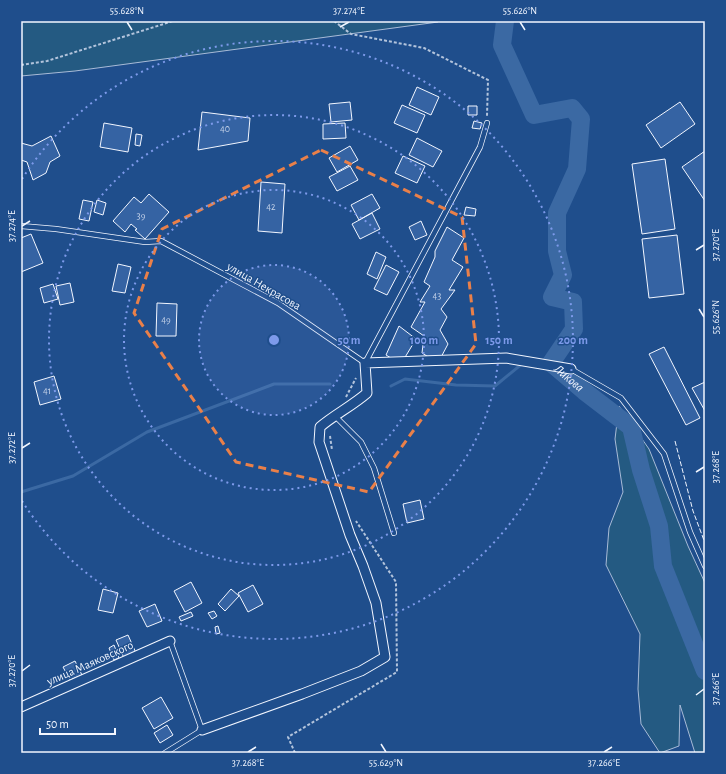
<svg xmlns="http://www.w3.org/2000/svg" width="726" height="774" font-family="'Alegreya Sans',sans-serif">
<rect width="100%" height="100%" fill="#1f4e8c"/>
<path fill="#245a82" stroke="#a8bbd7" d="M21,21H439L438,22L75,71L21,76Z
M619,406L649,449L688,546L705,583V753H695L680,705L679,746L660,753L641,724L638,689L640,634L606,565L609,528L623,492L615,439Z"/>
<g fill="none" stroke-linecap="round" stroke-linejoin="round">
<path stroke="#3b69a3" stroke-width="3" d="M391,386L405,379L456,385L495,386L523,363
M21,492L73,476L147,432L274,384H330"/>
<path stroke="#3b69a3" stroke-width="18" id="s1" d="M505,21L502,45L534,115L572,108L581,119L577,169L557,213V251L563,275L552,297L573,302L574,329L551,363L584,391L631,427L641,470L659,526L663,566L705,671"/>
</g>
<path fill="#3563a3" stroke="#f2f6ff" d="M417,87L439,97L431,115L409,105Z
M350,102L352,120L331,122L329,104Z
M680,102L695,124L661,148L646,125Z
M402,105L425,115L417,133L394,123Z
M468,106H477V115H468Z
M202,112L250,118L248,141L198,150Z
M474,121L482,123L480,129L472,128Z
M104,123L132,128L128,152L100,147Z
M345,123L346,138L323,139V124Z
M136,134L142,135L140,146L135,145Z
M51,136L60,156L50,162L46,173L33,180L27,162L21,160V143L32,146Z
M417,138L442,151L433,167L409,155Z
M350,146L358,160L337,172L329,158Z
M705,151V201L682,167Z
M403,156L425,166L417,183L395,173Z
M665,159L675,229L642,234L632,164Z
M350,166L358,180L337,191L329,177Z
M261,182L285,184L282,233L258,231Z
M149,194L169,212L145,239L135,230L137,229L131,224L125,232L113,221L134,197L141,203Z
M372,194L380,208L359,220L351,205Z
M83,200L93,202L89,221L79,219Z
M97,200L106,203L103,215L94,212Z
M466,207L476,209L475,216L464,215Z
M372,213L380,229L360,239L352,224Z
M421,221L427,235L415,240L409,227Z
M447,227L464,238L452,260L463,267L449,290H455L441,309L447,317L440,330L448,344L438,363L422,353L424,336L411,327L425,302H420L430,286L424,282L435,257V251Z
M31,234L43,263L21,272V238Z
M677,235L684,294L649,298L642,239Z
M376,252L386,257L377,279L367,274Z
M118,264L131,267L125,293L112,291Z
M386,265L399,272L387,295L374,289Z
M70,283L74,302L60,305L56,286Z
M53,284L58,299L44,303L40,288Z
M157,303L177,304L176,336H156Z
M399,326L416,339L401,364L386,355Z
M664,347L700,418L686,425L649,354Z
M54,376L61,399L40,405L34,382Z
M705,382V411L692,388Z
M420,500L424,519L407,523L403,504Z
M191,582L202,603L185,612L174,591Z
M253,585L263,604L248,612L238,593Z
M103,589L118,593L113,613L98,610Z
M231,589L239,596L225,611L218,604Z
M155,604L162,621L147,627L139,611Z
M214,611L217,616L212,619L208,613Z
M191,612L193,616L181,621L179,617Z
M218,626L220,633L216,634L215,627Z
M128,635L136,653L124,658L116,640Z
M114,645L119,658L114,660L109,648Z
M75,661L82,675L70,680L63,667Z
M161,697L173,718L154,729L142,708Z
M167,725L173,735L160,743L154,733Z"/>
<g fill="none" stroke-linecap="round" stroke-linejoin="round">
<defs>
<path id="lane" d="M21,226L56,229L145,242L161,241L278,303L365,363L480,147L487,123
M571,369L621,398L664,454L690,532L705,566
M335,416L361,442L374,468L394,533
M165,753L202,730L170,641"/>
<path id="street" d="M21,707L170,641
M202,730L302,694L361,671L385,657L376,603L363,566L350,535L319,442L320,427C334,415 352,406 367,393L365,363L506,358L571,369"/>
</defs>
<use href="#lane" stroke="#f2f6ff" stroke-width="6"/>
<use href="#street" stroke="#f2f6ff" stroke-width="11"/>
<path stroke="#b3c4dc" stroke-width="2" stroke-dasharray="3 2" stroke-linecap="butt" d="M334,21L351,34L424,48L488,80L487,116
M21,65L47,61L173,21
M346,397L356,378
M330,436L332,450
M295,753L288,737L397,672L396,582L356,521"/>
<use href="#lane" stroke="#1f4e8c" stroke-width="4.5"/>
<use href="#street" stroke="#1f4e8c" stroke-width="9"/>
<path stroke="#f2f6ff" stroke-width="1" stroke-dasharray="5 2" stroke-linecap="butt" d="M675,441L693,511L705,543"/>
</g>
<path fill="none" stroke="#ea8049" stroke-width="3" stroke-dasharray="8 5" stroke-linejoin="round" d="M321,150L462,217L476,344L369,492L236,462L134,313L162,229Z"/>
<path fill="none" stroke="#f2f6ff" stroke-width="1.5" d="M127,22L132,30M520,22L525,30M340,27L349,22M22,226L30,221M696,250L704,245M699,309L704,317M22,448L30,443M696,472L704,467M22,671L30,665M696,695L704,689M381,744L386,752M248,752L256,747M604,752L612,747"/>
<circle cx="274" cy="340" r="75" fill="#7d9aea" fill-opacity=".12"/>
<g fill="none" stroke="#7d9aea" stroke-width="2" stroke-dasharray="2 4">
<circle cx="274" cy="340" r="75"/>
<circle cx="274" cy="340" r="150"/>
<circle cx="274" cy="340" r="225"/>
<path d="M22 179A299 299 0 1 1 22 501"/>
</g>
<g text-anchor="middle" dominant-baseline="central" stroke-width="3" stroke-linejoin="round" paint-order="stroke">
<g font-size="10" fill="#c3d1e8">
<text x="225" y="129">40</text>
<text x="271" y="207">42</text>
<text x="141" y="216">39</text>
<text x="437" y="296">43</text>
<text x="166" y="320">49</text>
<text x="47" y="391">41</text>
</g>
<g font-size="12" fill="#f2f6ff" stroke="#1f4e8c">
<text transform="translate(264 286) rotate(30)">улица Некрасова</text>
<text transform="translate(90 663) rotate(-24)">улица Маяковского</text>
</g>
<g font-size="13" font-style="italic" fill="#f2f6ff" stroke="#1f4e8c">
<text stroke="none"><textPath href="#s1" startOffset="453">Ликова</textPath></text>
</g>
</g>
<circle cx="274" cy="340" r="6" fill="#7d9aea" stroke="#1f4e8c" stroke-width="2"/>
<g font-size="12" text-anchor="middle" font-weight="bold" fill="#7d9aea" stroke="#1f4e8c" stroke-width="3" stroke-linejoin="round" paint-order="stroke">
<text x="349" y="344">50 m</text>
<text x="424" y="344">100 m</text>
<text x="499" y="344">150 m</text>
<text x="573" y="344">200 m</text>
</g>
<rect width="726" height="774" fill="none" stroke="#1f4e8c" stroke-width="44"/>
<path d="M40 728v6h75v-6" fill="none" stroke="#f2f6ff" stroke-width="2"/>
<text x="46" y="728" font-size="12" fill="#f2f6ff" stroke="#1f4e8c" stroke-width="3" paint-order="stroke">50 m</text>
<rect x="22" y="22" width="682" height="730" fill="none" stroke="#f2f6ff" stroke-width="1.5"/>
<g font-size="10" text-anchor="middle" fill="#f2f6ff">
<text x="127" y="14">55.628°N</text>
<text x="349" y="14">37.274°E</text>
<text x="520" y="14">55.626°N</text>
<text transform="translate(11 226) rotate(-90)" y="4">37.274°E</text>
<text transform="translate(715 245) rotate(-90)" y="4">37.270°E</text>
<text transform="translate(715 317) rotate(-90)" y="4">55.626°N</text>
<text transform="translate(11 448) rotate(-90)" y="4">37.272°E</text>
<text transform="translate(715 467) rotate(-90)" y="4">37.268°E</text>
<text transform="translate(11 671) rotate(-90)" y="4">37.270°E</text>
<text transform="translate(715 689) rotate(-90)" y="4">37.266°E</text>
<text x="248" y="766">37.268°E</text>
<text x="386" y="766">55.629°N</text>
<text x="604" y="766">37.266°E</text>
</g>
</svg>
